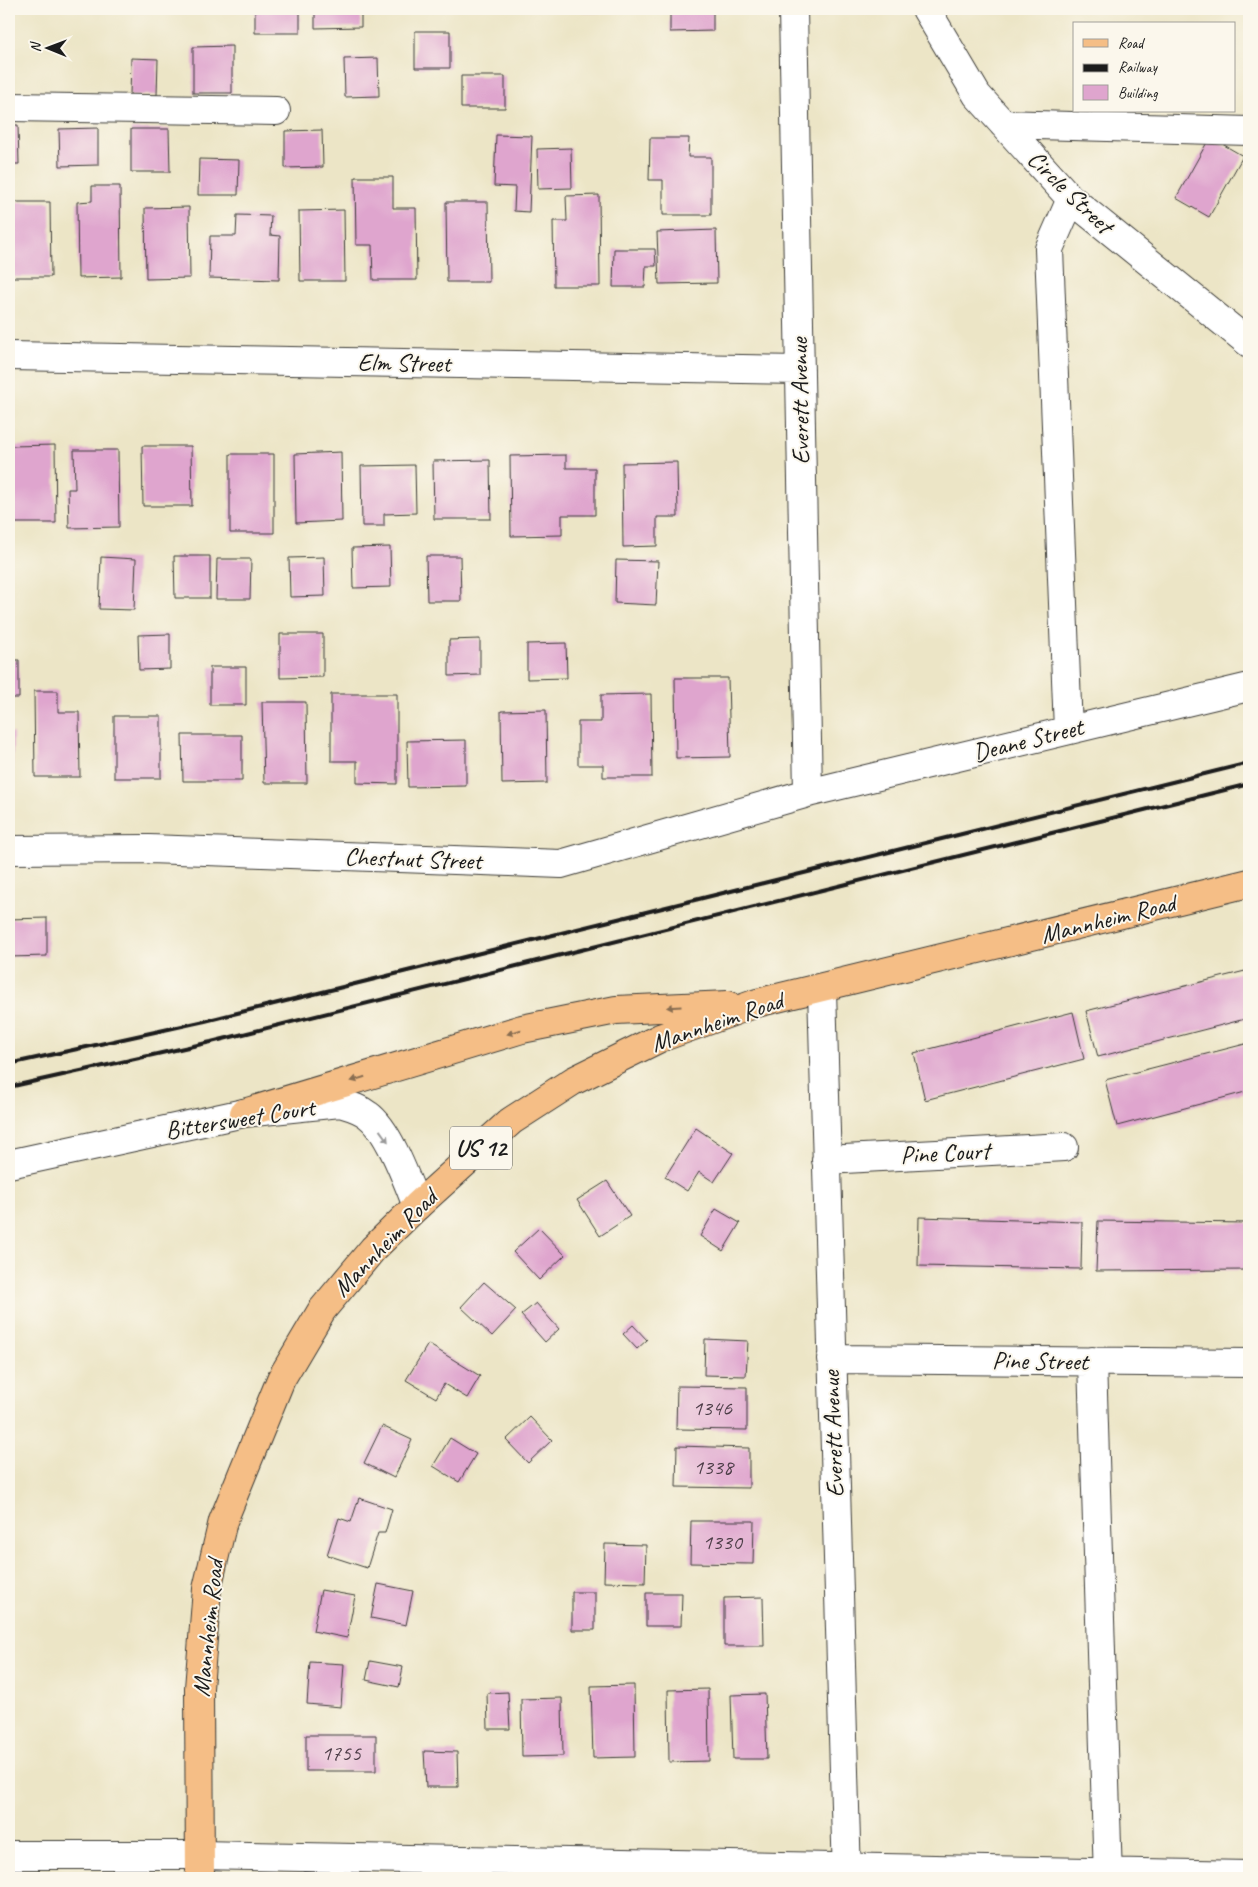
<svg xmlns="http://www.w3.org/2000/svg" width="1258" height="1887" font-family="Caveat,sans-serif">
<rect width="100%" height="100%" fill="#fbf7ec"/>
<filter id="ink" filterUnits="userSpaceOnUse"><feTurbulence type="fractalNoise" baseFrequency=".02" numOctaves="2"/><feDisplacementMap in="SourceGraphic" scale="10" xChannelSelector="R" yChannelSelector="G"/><feConvolveMatrix kernelMatrix="1 2 1 2 8 2 1 2 1" color-interpolation-filters="sRGB"/></filter>
<filter id="wash" filterUnits="userSpaceOnUse"><feTurbulence type="fractalNoise" baseFrequency=".0096" numOctaves="4" result="noise"/><feDisplacementMap in="SourceGraphic" scale="20" xChannelSelector="R" yChannelSelector="G"/><feGaussianBlur stdDeviation="1.12" result="paint"/><feColorMatrix in="noise" values="0 0 0 0 0 0 0 0 0 0 0 0 0 0 0 0 0 1.4 0 .05"/><feComposite in="paint" operator="in"/></filter>
<g filter="url(#wash)">
<rect width="100%" height="100%" fill="#ece5c6"/>
<g id="blocks">
<path fill="#dfa5ce" d="M255,9H300V33H255Z
M315,9H361V27L315,28Z
M583,9H621V12L583,13Z
M670,9H713V31L670,32Z
M415,31H450V68H415Z
M232,46V93H193V47Z
M131,58L158,59L157,95H130Z
M378,58L379,96L345,97L344,59Z
M461,76H505V108H461Z
M9,125H18L19,164H9Z
M98,128V165L60,166L59,129Z
M131,129H169L170,172H131Z
M322,130L323,167L285,168V131Z
M496,135L532,136L529,212L514,211L515,187L494,186Z
M1210,137L1243,156L1209,217L1176,198Z
M650,138H689L688,157H711V215H663V180H649Z
M571,148L572,188L538,189L537,149Z
M199,159L239,160L238,195H198Z
M355,177H393V208H416L417,280H373L372,245H356Z
M92,186H120L121,277L78,278L77,202L92,201Z
M599,195L600,286H554L553,221H567L566,196Z
M9,202H50L51,277H9Z
M446,202H488L489,282H447Z
M189,207L190,278L146,279L145,208Z
M344,210L345,281H300L299,211Z
M237,215L271,216L270,235L280,236L279,280L209,278L210,236H236Z
M716,230L717,283L659,284L657,232Z
M614,249H655L656,266H646L645,287H613Z
M55,445L56,523H12L11,446Z
M142,446H191L192,506H143Z
M74,450H118L119,527L69,528L68,489H75Z
M341,452L342,521L296,523L295,454Z
M230,454H274V533H230Z
M566,455V468H595V515H562V535L511,536L510,456Z
M490,460L491,519H434L433,461Z
M677,462L678,517H657V546L623,547L622,463Z
M415,465L416,513L384,514V526H362L361,466Z
M390,547L391,587L353,588L352,548Z
M174,556H210V598H175Z
M426,556H460L461,601H427Z
M101,557L136,559L134,610L99,609Z
M324,557L325,596L290,597L289,558Z
M217,559H251L250,599H216Z
M616,560L658,561L656,605L615,603Z
M170,634V669L139,670L138,635Z
M280,634H323V677L280,678Z
M480,639V675L449,676V640Z
M566,643L567,678L527,679V644Z
M9,660H19V698H9Z
M210,667H246V705H210Z
M675,678H728L730,757L676,758Z
M34,691H58V712H79L80,777H35Z
M331,694H397V784L357,783V761H331Z
M651,694L652,777H603V765H578V722H601V695Z
M262,702H306L307,783H264Z
M546,710L547,783L502,784L501,711Z
M114,716H161V778H114Z
M9,733H13V778H9Z
M182,735H242V781H183Z
M466,740V786L408,787L407,741Z
M47,918V956L9,957V919Z
M1245,971L1249,987V1018L1098,1057L1086,1011Z
M1073,1012L1084,1059L925,1100L914,1053Z
M1249,1043V1091L1117,1126L1105,1080Z
M696,1128L733,1153L714,1182L699,1172L687,1191L665,1177Z
M607,1181L630,1216L600,1236L577,1200Z
M716,1209L740,1223L723,1251L700,1236Z
M919,1217L1082,1222L1081,1269L918,1266Z
M1098,1221L1249,1223V1270L1096,1271Z
M539,1228L565,1255L539,1280L513,1252Z
M484,1282L516,1310L492,1336L461,1307Z
M536,1303L559,1329L545,1342L521,1315Z
M633,1325L647,1340L637,1349L623,1334Z
M705,1339L748,1341L746,1376L704,1375Z
M428,1344L480,1376L467,1398L444,1384L436,1398L406,1380Z
M677,1386L747,1387V1430L676,1429Z
M530,1417L552,1440L528,1463L506,1440Z
M382,1426L412,1440L394,1478L364,1463Z
M450,1438L476,1454L459,1482L433,1466Z
M677,1446L749,1448V1488L676,1487Z
M359,1498L392,1509L385,1533H378L367,1568L327,1555L339,1518L351,1522Z
M691,1521H754L753,1564L690,1563Z
M605,1544L646,1545L645,1583L604,1582Z
M378,1584L413,1591L406,1625L371,1618Z
M321,1590L355,1596L347,1638L313,1631Z
M572,1592H595V1630H572Z
M646,1593H682L681,1626H646Z
M763,1597L764,1646H724V1598Z
M370,1661L403,1667L399,1687L366,1680Z
M310,1662L344,1664L341,1707L307,1704Z
M634,1685L635,1757L593,1758L591,1686Z
M708,1689L709,1761L669,1762L668,1690Z
M508,1692L510,1729H488L487,1693Z
M765,1694L767,1759H733L731,1695Z
M562,1698L563,1756L522,1757L521,1699Z
M306,1735H376V1771H306Z
M424,1751L457,1752L458,1787H426Z"/>
</g>
</g>
<g filter="url(#ink)">
<use href="#blocks" fill-opacity="0" stroke="#3b3a36" stroke-width="1"/>
<g fill="none" stroke-linecap="round" stroke-linejoin="round">
<defs>
<path id="minor" d="M793,9L808,793
M926,9L977,95L1071,199L1249,343
M9,107L276,111
M1003,124L1249,131
M9,356L800,370
M1068,730L1049,249L1071,199
M9,850L149,849L561,864L808,793L1249,687
M822,989L847,1878
M826,1160L1064,1147
M9,1164L244,1113L340,1103C350,1106 359,1108 368,1115C389,1130 407,1181 417,1206
M831,1359L1249,1363
M1092,1361L1108,1878
M9,1855H199L1249,1875"/>
<path id="major" d="M244,1113L522,1029L616,1010L728,1005
M200,1878L199,1688L207,1589L223,1521L281,1379L322,1310L373,1249L417,1206L511,1121L573,1081L660,1038L757,1003L1249,883"/>
</defs>
<use href="#minor" stroke="#3b3a36" stroke-width="30"/>
<use href="#major" stroke="#3b3a36" stroke-width="30"/>
<use href="#minor" stroke="#fff" stroke-width="28"/>
<use href="#major" stroke="#f5be86" stroke-width="28"/>
<path stroke="#1c1c1c" stroke-width="4" d="M9,1064L205,1021L1249,763
M9,1087L211,1042L1249,784"/>
</g>
<defs><path id="oneway-solid" d="M-6-.8H1V-3.2L6.5 0L1 3.2V.8H-6Z" transform="scale(1.25)"/></defs>
<g fill="#886d51">
<use href="#oneway-solid" transform="translate(674 1007) rotate(177)"/>
<use href="#oneway-solid" transform="translate(514 1032) rotate(163)"/>
<use href="#oneway-solid" transform="translate(358 1079) rotate(163)"/>
</g>
<use fill="#999" href="#oneway-solid" transform="translate(384 1136) rotate(54)"/>
</g>
<g text-anchor="middle" dominant-baseline="central" stroke-width="4" stroke-linejoin="round" paint-order="stroke">
<g font-size="22" fill="#4d3e48">
<text x="712" y="1408">1346</text>
<text x="713" y="1467">1338</text>
<text x="722" y="1542">1330</text>
<text x="341" y="1753">1755</text>
</g>
<rect fill="#fbf7ec" stroke="#5f5e5a" stroke-width="1" x="450" y="1126.5" width="62" height="43" rx="4"/>
<g font-size="24" font-weight="bold" fill="#1c1c1c">
<text x="481" y="1148">US 12</text>
</g>
<g font-size="25" fill="#1c1c1c" stroke="#fbf7ec">
<text transform="translate(1070 192) rotate(44)">Circle Street</text>
<text transform="translate(404 363) rotate(1)">Elm Street</text>
<text transform="translate(800 401) rotate(-91)">Everett Avenue</text>
<text transform="translate(1028 740) rotate(-14)">Deane Street</text>
<text transform="translate(413 859) rotate(2)">Chestnut Street</text>
<text transform="translate(1108 919) rotate(-14)">Mannheim Road</text>
<text transform="translate(717 1022) rotate(-19)">Mannheim Road</text>
<text transform="translate(240 1119) rotate(-9)">Bittersweet Court</text>
<text transform="translate(945 1153) rotate(-3)">Pine Court</text>
<text transform="translate(385 1243) rotate(-46)">Mannheim Road</text>
<text transform="translate(1040 1361) rotate(1)">Pine Street</text>
<text transform="translate(833 1434) rotate(-92)">Everett Avenue</text>
<text transform="translate(208 1628) rotate(-84)">Mannheim Road</text>
</g>
</g>
<rect width="1258" height="1887" fill="none" stroke="#fbf7ec" stroke-width="30"/>
<rect x="1073" y="22" width="162" height="90" fill="#fbf7ec" stroke="#a29f99"/>
<rect x="1083" y="39" width="25" height="8" fill="#f5be86" stroke="#a29f99"/>
<text x="1118" y="48" font-size="15" fill="#1c1c1c">Road</text>
<rect x="1083" y="64" width="25" height="8" fill="#1c1c1c" stroke="#a29f99"/>
<text x="1118" y="72" font-size="15" fill="#1c1c1c">Railway</text>
<rect x="1083" y="85" width="25" height="15" fill="#dfa5ce" stroke="#a29f99"/>
<text x="1118" y="98" font-size="15" fill="#1c1c1c">Building</text>
<g transform="translate(48 48) rotate(271)" stroke="#fbf7ec" stroke-width="4" paint-order="stroke">
<path d="M0-4L9 19L0 12L-9 19Z" fill="#1c1c1c"/>
<text y="-8" font-size="14" font-weight="bold" text-anchor="middle" fill="#1c1c1c">N</text>
</g>
</svg>
